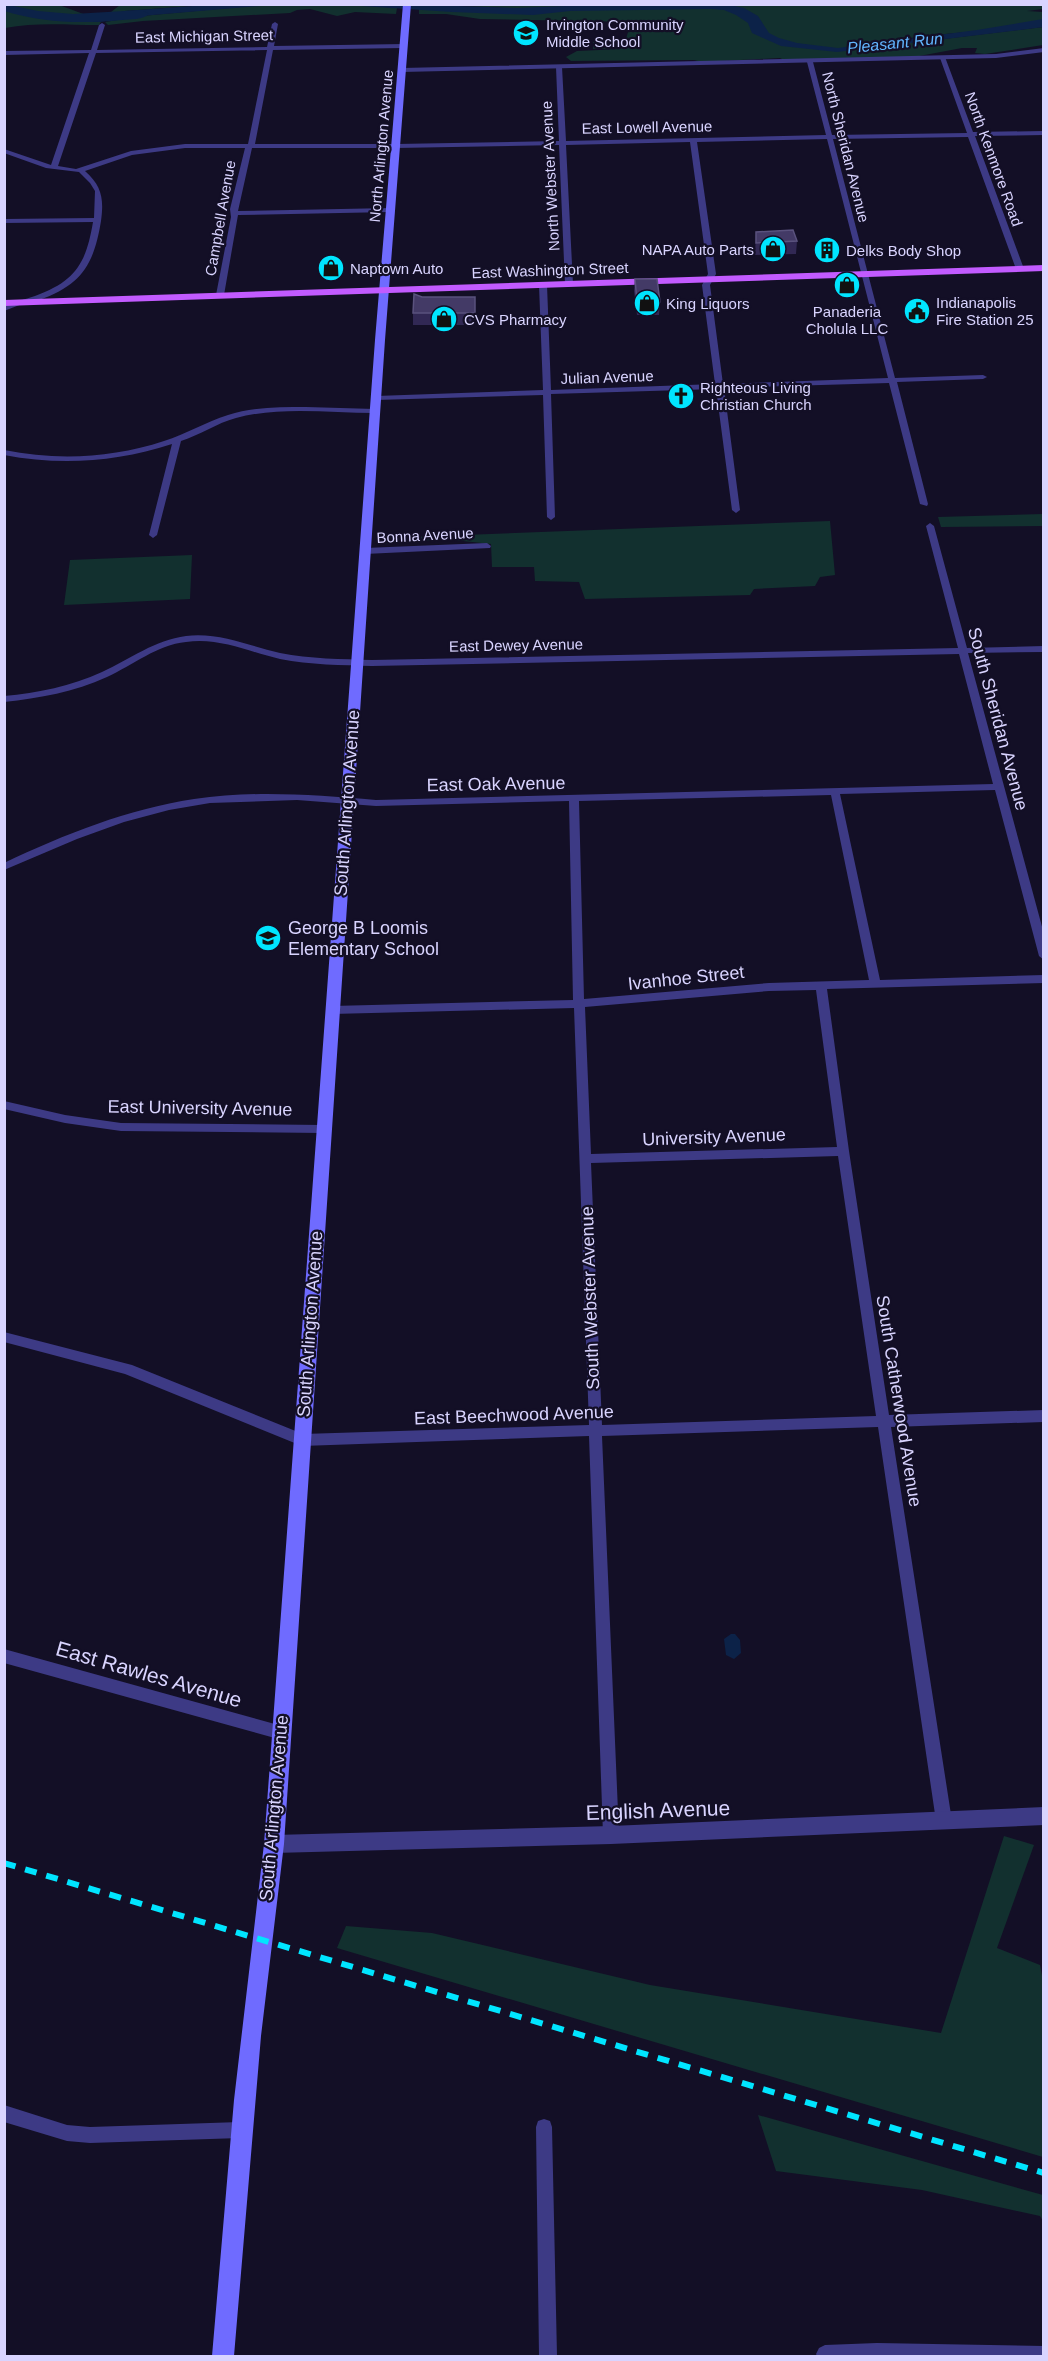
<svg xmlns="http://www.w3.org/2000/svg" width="1048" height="2361" font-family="Helvetica,sans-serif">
<rect width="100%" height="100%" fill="#130f26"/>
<path fill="#12302f" d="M272,4H346L397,8L396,14L355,12L337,16L310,9L297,10L290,13L143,21L108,25L105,22L141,16Z
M419,4L1043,5V9L1027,11L1043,12V20L999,29L924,36L840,49L824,47L819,49L852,50L1043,27V45L985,54L975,53L977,48H962L914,57L786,61L780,58L702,62L694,60L571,61L566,57L577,51L621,49H593V42H622L623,49L631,22L480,19L446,14H419V9L532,13L567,10L627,9L626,5L525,9Z
M5,5H59L97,19L32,14Z
M120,5H206L125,11L114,15L111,12Z
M4,9L37,18L101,22L99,25C67,25 36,22 5,28Z
M1043,514V526L941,527L938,517Z
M830,521L835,575L820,577L815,586L754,589L750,595L585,599L579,582L535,581L534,567H492L491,544L444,539L380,544L387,538Z
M192,555L190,599L64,605L70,560Z
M1004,1836L1034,1845L997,1948L1040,1965L1043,1981V2157L337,1948L346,1926L432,1933L650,1985L941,2033Z
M758,2115L1043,2195V2221L1040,2216L922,2190L776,2171Z"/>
<path fill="#0c2248" d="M399,4L517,8L614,4L730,5L744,8L758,16L769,33L779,38L797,43L838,48L977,30L1043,19L1044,27L837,52L781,46L752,33L748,23L736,15L724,10L711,9L570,11L533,15L452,12L346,5Z
M206,5H272L141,16L99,22L37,18L4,9L5,5L32,14L97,19L125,11Z
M731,1634H735L740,1640L741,1653L734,1659L726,1655L724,1639Z"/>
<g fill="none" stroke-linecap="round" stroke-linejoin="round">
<path fill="#0c2248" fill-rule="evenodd" d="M4,4L38,11L73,14L142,10L149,14C143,20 131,19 122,20C82,24 43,23 4,11Z"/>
<path fill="#3d3a85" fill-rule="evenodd" d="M275,22L278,24L274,46L404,44L407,46L404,48L273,50L255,144H396L559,141L556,67L559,65L562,67L566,141L826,135L807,62L810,60L813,62L832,135L967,133L940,58L945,57L973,132L1044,131V135L975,136L1024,269L1023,271L1016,269L968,137L833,139L895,378L983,375L987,377L983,379L897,382L928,504L927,506L920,504L889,383L724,388L740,510L736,513L732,510L716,389L551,394L555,517L551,520L547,517L543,395L376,400L372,398L376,396L543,390L539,285L543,283L547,285L551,390L715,384L702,285L708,274L690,142L566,145L573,284L569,286L565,284L559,145L396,148H252L238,211L390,208L394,210L390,212L238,215L224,295L220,297L216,295L231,217L230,209L245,148H185L132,155L85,171C102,186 104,199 101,221C94,264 82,285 39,300C33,302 26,302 22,304C16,306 10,309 4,311V306C16,301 24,300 35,296C76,281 86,263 93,222L4,223V219L94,218L95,191L90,183L79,172L46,168L4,153V149L51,165L89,53L4,55V51L91,50L99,25L102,23L105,25L97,50L267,47L272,24ZM267,50L248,144H185L131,151L76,169L58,166L96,53ZM827,139L888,378L723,384L710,285L716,274L697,142Z
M306,407L375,409L379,411L375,413C330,413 280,406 236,418C217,423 200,435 181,441L157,535L153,538L149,535L172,444C116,462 61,466 4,455V450C58,461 112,458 164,441C186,434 206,422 228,415C253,407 280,407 306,407Z
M930,523L934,526L967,648L1044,646V652L968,653L1044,934V960L1039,956L995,790L840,794L880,980L1044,975V983L827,989L849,1151L889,1415L1044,1410V1422L891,1427L952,1821L949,1826L944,1828L939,1826L936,1821L878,1427L602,1436L619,1835L616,1840L611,1843L606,1840L603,1835L589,1436L302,1446L125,1374L4,1342V1332L132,1365L303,1434L589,1425L574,1008L332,1014L326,1010L332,1006L573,1000L569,801L376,806L297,800L210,803L169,810L124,822L77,839L4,870V863C65,834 128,809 194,799C255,790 315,795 376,800L993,784L959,654L372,666C342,665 310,665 280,659C249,652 219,637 186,642C157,645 133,665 107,677C74,692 40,698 4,702V696C38,693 71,686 102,672C130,659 155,640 186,636C219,632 249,646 280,653C310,659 342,659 372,660L958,648L926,526ZM831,795L869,980L769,983L584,999L579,801ZM816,990L837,1147L591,1154L585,1007L769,991ZM838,1156L876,1416L602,1425L591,1163Z
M487,543L491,546L490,548L365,554L361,551L365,548Z
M4,1101L65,1115L121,1123L324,1125L330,1129L324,1133L121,1131L65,1123L4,1109Z
M4,1649L282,1726L287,1728L289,1733L287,1738L282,1740L4,1663Z
M4,2105L67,2125L90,2127L240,2122L246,2124L248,2130L246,2136L240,2138L90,2143L67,2141L4,2122Z
M544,2119L550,2121L552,2127L557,2356H539L536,2127L538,2121Z
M877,2343L1044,2346V2356H817L816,2354L819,2348L825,2345Z"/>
<path fill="#3d3a85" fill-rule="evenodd" d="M1044,48V52L996,58L402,72L398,70L402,68L996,54Z
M1044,1807V1825L611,1844L274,1853L267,1851L264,1844L267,1837L274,1835L611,1826Z"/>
<path fill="#6f6bff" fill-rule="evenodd" d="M403,4H411L385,340L284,1844L261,2036L234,2356H212L234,2100L264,1844L375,340Z"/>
<path fill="#c25bff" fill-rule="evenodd" d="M1044,265V271L4,306V300Z"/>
<path stroke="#00e5ff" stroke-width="6" stroke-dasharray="12 10" stroke-linecap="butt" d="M4,1863L1044,2173"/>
</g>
<path fill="#312854" d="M756,232L797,241L796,254L755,255Z
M635,279L660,302L659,315H637L634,291Z
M422,297H475V325H413V313Z"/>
<path fill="#433a66" stroke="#5a527e" stroke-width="1.5" d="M793,230L797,241L756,243V232Z
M635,279H657L660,302H637Z
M414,294L422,297H475V313H413Z"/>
<defs>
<symbol id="school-disc" viewBox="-11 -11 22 22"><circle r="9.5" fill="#00e5ff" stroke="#130f26"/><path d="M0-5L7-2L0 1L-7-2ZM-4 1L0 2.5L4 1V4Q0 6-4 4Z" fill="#111"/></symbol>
<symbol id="shop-disc" viewBox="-11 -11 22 22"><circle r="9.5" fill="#00e5ff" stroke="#130f26"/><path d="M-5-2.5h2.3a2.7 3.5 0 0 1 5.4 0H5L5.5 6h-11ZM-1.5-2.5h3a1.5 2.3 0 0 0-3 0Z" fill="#111"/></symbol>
<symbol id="building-disc" viewBox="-11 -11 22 22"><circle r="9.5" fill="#00e5ff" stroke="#130f26"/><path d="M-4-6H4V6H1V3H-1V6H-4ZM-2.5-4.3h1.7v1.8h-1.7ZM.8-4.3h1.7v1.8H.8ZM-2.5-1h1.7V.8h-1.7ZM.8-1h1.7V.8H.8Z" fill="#111"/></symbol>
<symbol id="civic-disc" viewBox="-11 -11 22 22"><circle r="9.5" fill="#00e5ff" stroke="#130f26"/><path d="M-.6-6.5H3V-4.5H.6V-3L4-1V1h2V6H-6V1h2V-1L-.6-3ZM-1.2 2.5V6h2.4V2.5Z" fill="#111"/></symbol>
<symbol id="church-disc" viewBox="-11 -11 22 22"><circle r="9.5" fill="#00e5ff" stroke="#130f26"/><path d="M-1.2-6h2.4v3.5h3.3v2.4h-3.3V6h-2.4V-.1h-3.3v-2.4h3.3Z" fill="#111"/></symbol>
</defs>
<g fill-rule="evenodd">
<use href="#school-disc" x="511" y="18" width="30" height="30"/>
<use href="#shop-disc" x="758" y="234" width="30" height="30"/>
<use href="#building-disc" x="812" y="235" width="30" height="30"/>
<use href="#shop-disc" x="316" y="253" width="30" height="30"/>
<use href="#shop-disc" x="832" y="270" width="30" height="30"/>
<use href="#shop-disc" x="632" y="288" width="30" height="30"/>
<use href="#civic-disc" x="902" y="296" width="30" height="30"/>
<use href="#shop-disc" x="429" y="304" width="30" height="30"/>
<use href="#church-disc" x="666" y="381" width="30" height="30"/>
<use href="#school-disc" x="253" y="923" width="30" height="30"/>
</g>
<g text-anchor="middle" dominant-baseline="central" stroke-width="4.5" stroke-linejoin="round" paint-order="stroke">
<g font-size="15" fill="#d9d4ff" stroke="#130f26" text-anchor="start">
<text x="546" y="24">Irvington Community<tspan x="546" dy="17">Middle School</tspan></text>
<text x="754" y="249" text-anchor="end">NAPA Auto Parts</text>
<text x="846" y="250">Delks Body Shop</text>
<text x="350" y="268">Naptown Auto</text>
<text x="936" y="302">Indianapolis<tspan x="936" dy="17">Fire Station 25</tspan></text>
<text x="666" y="303">King Liquors</text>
<text x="847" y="311" text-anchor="middle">Panaderia<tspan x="847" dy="17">Cholula LLC</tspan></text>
<text x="464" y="319">CVS Pharmacy</text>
<text x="700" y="387">Righteous Living<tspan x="700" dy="17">Christian Church</tspan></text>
</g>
<g font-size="15" fill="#d9d4ff" stroke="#130f26">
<text transform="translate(204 36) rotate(-1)">East Michigan Street</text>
<text transform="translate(647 127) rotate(-1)">East Lowell Avenue</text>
<text transform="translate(381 146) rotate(-85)">North Arlington Avenue</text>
<text transform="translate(846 147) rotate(76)">North Sheridan Avenue</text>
<text transform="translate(994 159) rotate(70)">North Kenmore Road</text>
<text transform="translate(550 176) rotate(-93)">North Webster Avenue</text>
<text transform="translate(220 218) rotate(-80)">Campbell Avenue</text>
<text transform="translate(550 270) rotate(-2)">East Washington Street</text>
<text transform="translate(607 377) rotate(-2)">Julian Avenue</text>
<text transform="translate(425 535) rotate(-3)">Bonna Avenue</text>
<text transform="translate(516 645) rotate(-1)">East Dewey Avenue</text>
</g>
<g font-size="16" font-style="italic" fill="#62b6ff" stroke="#130f26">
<text transform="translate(895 43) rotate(-6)">Pleasant Run</text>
</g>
<g font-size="18" fill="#d9d4ff" stroke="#130f26">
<text transform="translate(998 719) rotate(75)">South Sheridan Avenue</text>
<text transform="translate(496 784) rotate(-1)">East Oak Avenue</text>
<text transform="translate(347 803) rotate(-86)">South Arlington Avenue</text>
<text transform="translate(686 978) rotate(-6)">Ivanhoe Street</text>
<text transform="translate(200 1108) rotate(1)">East University Avenue</text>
<text transform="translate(714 1137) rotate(-2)">University Avenue</text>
<text transform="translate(590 1298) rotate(-92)">South Webster Avenue</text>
<text transform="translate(310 1324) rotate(-86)">South Arlington Avenue</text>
<text transform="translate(899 1401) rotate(81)">South Catherwood Avenue</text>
<text transform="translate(514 1415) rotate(-2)">East Beechwood Avenue</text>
<text transform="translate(274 1808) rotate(-85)">South Arlington Avenue</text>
</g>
<g font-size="18" fill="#d9d4ff" stroke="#130f26" text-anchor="start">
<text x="288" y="928">George B Loomis<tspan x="288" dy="21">Elementary School</tspan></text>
</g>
<g font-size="21" fill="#d9d4ff" stroke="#130f26">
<text transform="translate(149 1674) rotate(16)">East Rawles Avenue</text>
<text transform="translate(658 1810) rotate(-2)">English Avenue</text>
</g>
</g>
<rect width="1048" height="2361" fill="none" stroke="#d9d4ff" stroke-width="12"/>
</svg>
